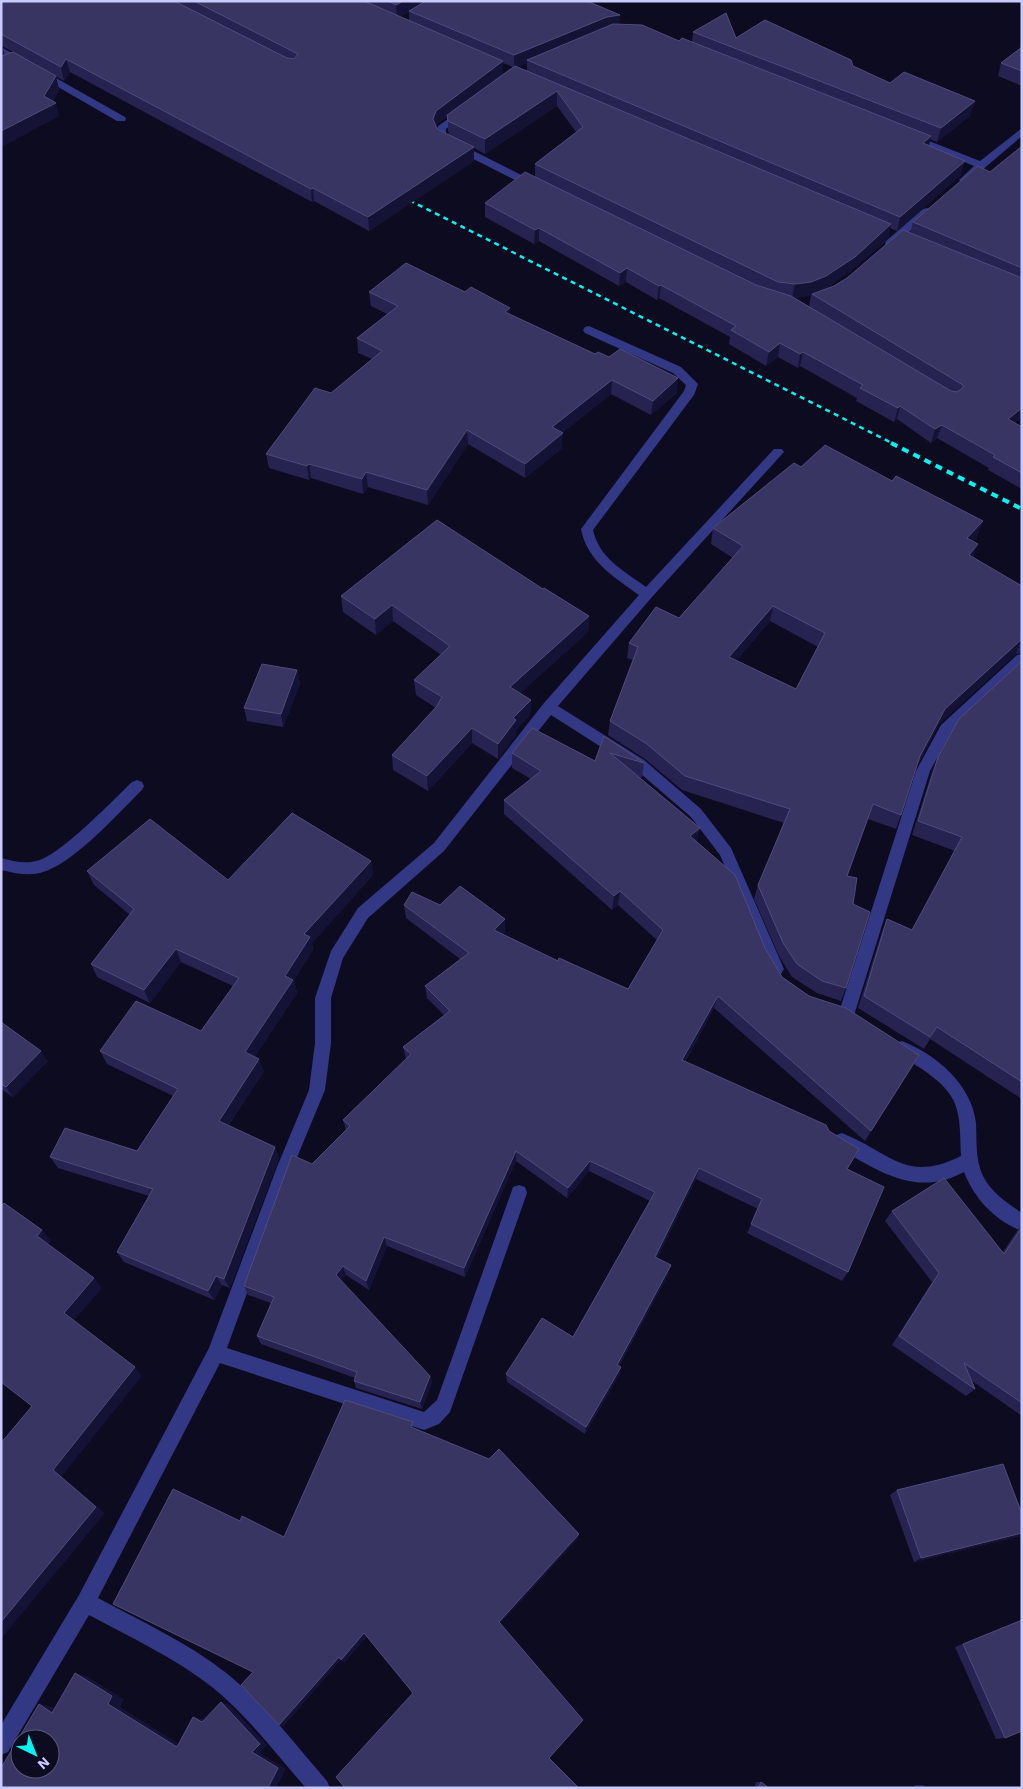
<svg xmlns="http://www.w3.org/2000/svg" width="1023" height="1789" font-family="'Work Sans',sans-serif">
<rect width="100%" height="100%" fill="#0c0b20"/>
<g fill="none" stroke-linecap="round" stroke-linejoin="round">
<path fill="#323883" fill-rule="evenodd" d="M1,47L125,117L126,119L125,121H117L1,54Z
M463,109L468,112L446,129V137L539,184L540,186L539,188H531L438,141L435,133L438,126Z
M1022,128V136L968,182L964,183L959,180L974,166L905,137L910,134L914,135L980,161Z
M927,208L931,209L932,211L931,213L894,245H886L885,243L886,241L923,209Z
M589,326L681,367L698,384L694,395L593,530C599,558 624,571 646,587L774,449H782L784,452L652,597L558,706L644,760L701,809L731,848L784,969L781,974L776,976L771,974L720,855L691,817L634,768L551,715L444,851L368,918L343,958L331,998V1043L325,1090L293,1167L227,1348L424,1412L437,1400L511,1193L513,1187L519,1185L525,1187L527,1193L450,1412L439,1424L424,1430L220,1363L98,1598C140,1621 187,1642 225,1672C263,1702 295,1744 327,1781L330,1788H306C276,1754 247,1715 212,1687C175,1658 130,1637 89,1615L8,1752L1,1755V1725L79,1595L209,1348L277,1167L309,1090L315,1043V998L331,951L358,908L434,843L544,703L639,595C614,577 587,561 581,529L684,391L686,385L673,373L585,333L583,330L585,327Z
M1022,654V667L951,733L930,771L855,1012L853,1017L847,1019L841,1017L839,1012L916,771L941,725L1017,655Z
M137,780L142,782L144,786L142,790C117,814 73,865 40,873C27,876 14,873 1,870V858C12,861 25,864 36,861C59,857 113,800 132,782Z
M902,1041C936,1054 972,1085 976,1123C977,1140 975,1160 983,1176C991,1192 1007,1203 1022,1213V1231C995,1221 974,1198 964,1172C916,1198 879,1171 836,1147L834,1141L836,1135L842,1133C890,1152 905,1184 961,1156C960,1141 961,1125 957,1110C951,1083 918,1067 896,1053L894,1048L896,1043Z"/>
<path stroke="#00f5f3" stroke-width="2.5" stroke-dasharray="5 4.5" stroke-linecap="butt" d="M401,196L894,444"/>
<path stroke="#00f5f3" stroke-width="4" stroke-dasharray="7 5.5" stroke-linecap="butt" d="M891,443L1022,509"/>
</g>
<path fill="#262350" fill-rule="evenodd" d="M1,1H587L619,24L679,41L692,42L693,32L736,38L853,66L890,83L971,115L937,142L930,139L929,145L961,175L897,231L890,228L888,239L851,271L825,289L834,286L847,278L910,233L913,222L990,172L1022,146V418L1015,423L1022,427V489L988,470L989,468L937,438L931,443L897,419L894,422L856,401L857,398L800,366L798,368L778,357L766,366L729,344L730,337L659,298L657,300L626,282L619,286L539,241L534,244L485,217V203L535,177V164L576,132L557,106L485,154L474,148V161L369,231L314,201L312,202L70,72L64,81L27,60L56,76L59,90L53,101L59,116L1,147ZM409,12V21L400,17L401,16ZM2,46L13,52L5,55ZM503,63L513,67L503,74ZM527,63V71L517,67L521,65ZM448,116V130L449,135L437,129L436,127L437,124ZM811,295L809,307L795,298L808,296Z
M1022,47V86L998,76L1001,63Z
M369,292L510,314L677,393L651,415L611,394L562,433V448L525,478L468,444L428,505L368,487L363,494L311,478L309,480L269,468L266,454L331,393L372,359L358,353L357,338L387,314L371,306Z
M801,467L977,537L973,541V557L1022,586V653L1016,654L939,724L917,766L901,815L896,829L868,819L847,876L853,904L846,988L841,1001L817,993L792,977L779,956L754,899L758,885L784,823L682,790L645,759L608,735L610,721L633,660L627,658L629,643L679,618L733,558L711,544L713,528ZM770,621L818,647L796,689L736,661Z
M543,589L589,616L588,632L520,693L531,700L530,715L516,730V735L498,759L472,743L428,791L393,770L392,755L436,708L416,695L414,680L441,655L393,621L376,635L343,612L341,596Z
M1022,661V1099L930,1039L924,1049L858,1008L882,932L887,919L912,930L955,851L912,835L932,772L938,757Z
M297,670L300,684L283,727L247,721L244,708Z
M604,736L644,763L642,778L638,776L697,842L765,948L782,977L913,1066L865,1141L714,1008L685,1062L829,1131L859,1149L847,1169L848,1272L842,1281L747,1233L758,1209L696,1179L657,1258L671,1265L668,1275L619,1366L621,1367L619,1375L585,1434L507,1382L506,1374L573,1337L650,1201L589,1171L567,1198L516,1161L465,1277L387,1246L369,1290L346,1275L341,1281L430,1376L432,1383L422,1409L356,1388L354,1381L355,1378L261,1344L257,1336L271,1303L248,1295L244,1286L312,1164L346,1130L343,1120L406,1059L403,1047L444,1015L427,998L425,986L460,959L406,918L404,905H440L505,932L503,934L558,961L628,989L657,940L618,905L612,910L504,814V800L531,779L512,768V753L595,761Z
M371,861L373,875L312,943L313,950L294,980L297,993L255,1056L264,1071L228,1126L275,1147L279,1158L230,1288L222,1285L214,1300L124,1262L117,1252L149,1196L58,1168L50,1157L137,1151L173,1096L107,1064L100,1051L201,1031L233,986L181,962L150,1003L97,977L91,964L130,915L94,885L87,871L228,880Z
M1,1022L48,1061L13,1097L1,1089Z
M892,1211L1003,1252L1017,1231L1022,1225V1416L972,1381L975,1389L966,1396L892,1345L932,1282L885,1221Z
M897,1490L1020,1536L914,1562L890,1495Z
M1022,1620V1731L1005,1738L996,1739L955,1647Z
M756,1782H761L769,1788H754Z
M915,1785H923L927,1788H914Z"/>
<path fill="#141235" d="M403,1H431L409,11V12L397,18L396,5Z
M620,15L619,29L527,60V63L514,68V55L607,17Z
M1,46H2L6,59L1,62Z
M66,59L70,72L64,81L61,67Z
M503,61V74L437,124L433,132V119L436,111Z
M56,76L59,90L50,106L56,103L59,116L1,147V131L44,96Z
M557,91V106L485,154V139Z
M975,101L971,115L937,142L941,128Z
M931,136L928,150L923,143Z
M474,147V161L369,231L368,217Z
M965,161L961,175L897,231L900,217Z
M313,188L314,201L312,202L311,189Z
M891,224L888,239L851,271L823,291L812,294L811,295L808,296L792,299L795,284Z
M539,228V241L534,244L535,230Z
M627,268L626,282L619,286L620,273Z
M661,285L659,298L657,300L659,286Z
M510,308V322L505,312Z
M780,343L778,357L766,366L769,352Z
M803,352L800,366L798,368L800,354Z
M678,378L677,393L651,415L653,401Z
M612,380L611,394L552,442V427Z
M900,406L897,419L894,422L898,408Z
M1022,408V418L1003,433L1008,419Z
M942,425L937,438L931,443L935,429Z
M467,430L468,444L428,505L427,490Z
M563,433L562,448L525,478V464Z
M309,464L311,478L309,480L307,466Z
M366,472L368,487L363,494L362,479Z
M983,521L977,537L961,554L967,538Z
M978,544L972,560L969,555Z
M392,605L393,621L376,635L375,619Z
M773,606L770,621L726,673L729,657Z
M589,616L588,632L510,703V687Z
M1022,639L1016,654L939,724L914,770L920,756L945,709Z
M297,670L300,684L283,727L281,714Z
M531,700L530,715L516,730V735L498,759V744L513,718Z
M472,728V743L428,791L427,776Z
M700,828L697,842L690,836Z
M371,861L373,875L312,943L313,950L294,980L297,993L250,1064L245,1052L304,934Z
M620,891L618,905L612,910L614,896Z
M505,919V932L494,943V930Z
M176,949L181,962L150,1003L144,990Z
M718,996L714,1008L679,1072L682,1060Z
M41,1051L48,1061L13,1097L6,1087Z
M919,1055L913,1066L865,1141L871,1131Z
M259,1059L264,1071L223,1133L219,1121Z
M275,1147L279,1158L230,1288L224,1279Z
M859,1149L854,1159L841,1179Z
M516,1151V1161L465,1277L464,1268Z
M590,1161L589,1171L567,1198L568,1188Z
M699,1168L696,1179L653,1266L655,1257Z
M42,1230L51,1241L46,1247L37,1236Z
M384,1237L387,1246L369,1290L366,1281Z
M671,1265L668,1275L615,1372L617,1365Z
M343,1266L346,1275L339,1284L336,1275Z
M216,1276L222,1285L214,1300L208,1291Z
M94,1278L102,1288L72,1323L64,1313Z
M135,1367L142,1376L62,1476L105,1513L1,1639V1622L53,1470Z
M621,1367L619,1375L585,1434L586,1427Z
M430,1376L432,1383L422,1409L420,1402Z
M1022,1533V1534L1020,1536L914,1562L921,1558Z
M579,1534L578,1539L499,1625V1622Z
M364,1633L367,1637L344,1663L341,1660L283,1727L279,1725L339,1657Z
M75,1673L88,1677L124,1699L120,1707L187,1749L177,1747L108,1704Z
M221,1702L230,1705L267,1745L260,1753L286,1769L276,1788H268L252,1752Z
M39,1704L53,1707L66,1716L52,1713Z
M193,1717L203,1719L212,1724L202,1722Z"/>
<path fill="#383563" stroke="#4f4c7b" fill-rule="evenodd" d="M1,1H174L287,58L294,59L298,54L194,1H364L503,61L436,111L433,119L437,129L474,147L368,217L313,188L311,189L66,59L61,67L1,34Z
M388,1H403L396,5Z
M426,1H587L620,15L607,17L514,55L409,11Z
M726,13L736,38L765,20L851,60L853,66L890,83L904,72L975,101L941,128L693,32Z
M613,24L642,25L679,41L682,38L931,136L923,143L965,161L900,217L527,60Z
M1022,47V71L1001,63Z
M13,52L56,76L44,96L56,103L1,131V56Z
M515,66L891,224L855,257L826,276L811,282L795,284L778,282L535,164L583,127L557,91L485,139L448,121L447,115Z
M1022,146V268L913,222L978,166L990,172Z
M525,172L756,285L791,296L951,391L957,392L963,388V385L812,294L834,286L847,278L903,230L1022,278V408L1008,419L1022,427V473L993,457L995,455L942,425L935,429L900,406L898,408L860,388L863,385L803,352L800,354L780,343L769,352L731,330L736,326L661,285L659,286L627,268L620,273L539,228L535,230L485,203Z
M406,263L465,292L471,287L510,308L505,312L595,354L598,352L609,357L620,349L678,378L653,401L612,380L552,427L563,433L525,464L467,430L427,490L366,472L362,479L309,464L307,466L266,454L315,388L331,393L382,351L357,338L398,306L369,292Z
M825,445L892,481L896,476L983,521L967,538L978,544L969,555L1022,586V639L945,709L920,756L901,815L873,804L847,876L857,878L853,904L870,912L846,988L822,981L797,964L783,943L758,885L790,809L685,776L647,744L610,721L638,647L629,643L656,607L679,618L743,546L713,528L794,463L801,467ZM773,606L825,633L796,689L729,657Z
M437,520L543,589L544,588L589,616L510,687L531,700L513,718L516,720L498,744L472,728L427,776L392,755L437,706L442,697L414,680L450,646L392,605L375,619L341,596Z
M1022,661V1082L937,1027L930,1037L864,996L887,919L912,930L962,837L918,821L938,757L959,719Z
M262,664L297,670L281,714L244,708Z
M532,728L595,761L604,736L644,763L610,753L700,828L690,836L735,875L765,948L782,977L809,996L846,1008L919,1055L871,1131L718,996L682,1060L826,1125L829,1131L859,1149L847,1169L884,1187L848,1272L751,1224L762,1199L699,1168L655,1257L671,1265L617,1365L621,1367L586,1427L506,1374L542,1318L573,1337L655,1192L590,1161L568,1188L516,1151L464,1268L384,1237L366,1281L343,1266L336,1275L430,1376L420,1402L354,1381L357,1372L257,1336L274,1297L244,1286L292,1155L312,1164L350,1126L343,1120L411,1054L403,1047L450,1011L425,986L469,953L404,905L412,892L440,905L460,886L505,919L494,930L558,961L559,958L628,989L663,930L620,891L614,896L504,800L541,771L512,753Z
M292,813L371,861L304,934L310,937L285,976L293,980L245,1052L259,1059L219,1121L275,1147L224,1279L216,1276L208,1291L117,1252L153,1189L50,1157L65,1128L137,1151L178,1089L100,1051L136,1001L201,1031L239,978L176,949L144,990L91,964L134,909L87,871L150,819L228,880Z
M1,1022L41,1051L6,1087L1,1084Z
M944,1178L1004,1254L1022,1227V1403L964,1363L975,1389L899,1336L939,1273L892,1211Z
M4,1203L42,1230L37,1236L94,1278L64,1313L135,1367L53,1470L96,1507L1,1622V1443L32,1406L1,1382V1206Z
M345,1400L413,1422L411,1427L489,1459L499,1449L579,1534L499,1622L583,1720L549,1758L579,1788H345L336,1777L413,1693L364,1633L341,1660L339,1657L279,1725L241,1685L253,1672L113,1604L173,1489L240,1521L242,1516L284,1537Z
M1003,1464L1022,1514V1533L921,1558L897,1490Z
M1022,1620V1731L1005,1738L963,1644Z
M75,1673L112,1696L108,1704L177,1747L193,1717L202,1722L221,1702L260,1744L252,1752L278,1768L268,1788H1V1768L39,1704L52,1713ZM20,1739H50V1769H20Z
M761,1782L769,1788H758Z"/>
<rect width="1023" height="1789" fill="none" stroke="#cbcaff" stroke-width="5"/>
<g transform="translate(35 1754) rotate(137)"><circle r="24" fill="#0c0b20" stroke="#585779"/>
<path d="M0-4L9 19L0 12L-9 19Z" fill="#00f5f3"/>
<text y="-8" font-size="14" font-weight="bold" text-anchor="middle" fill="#cbcaff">N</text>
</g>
</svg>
